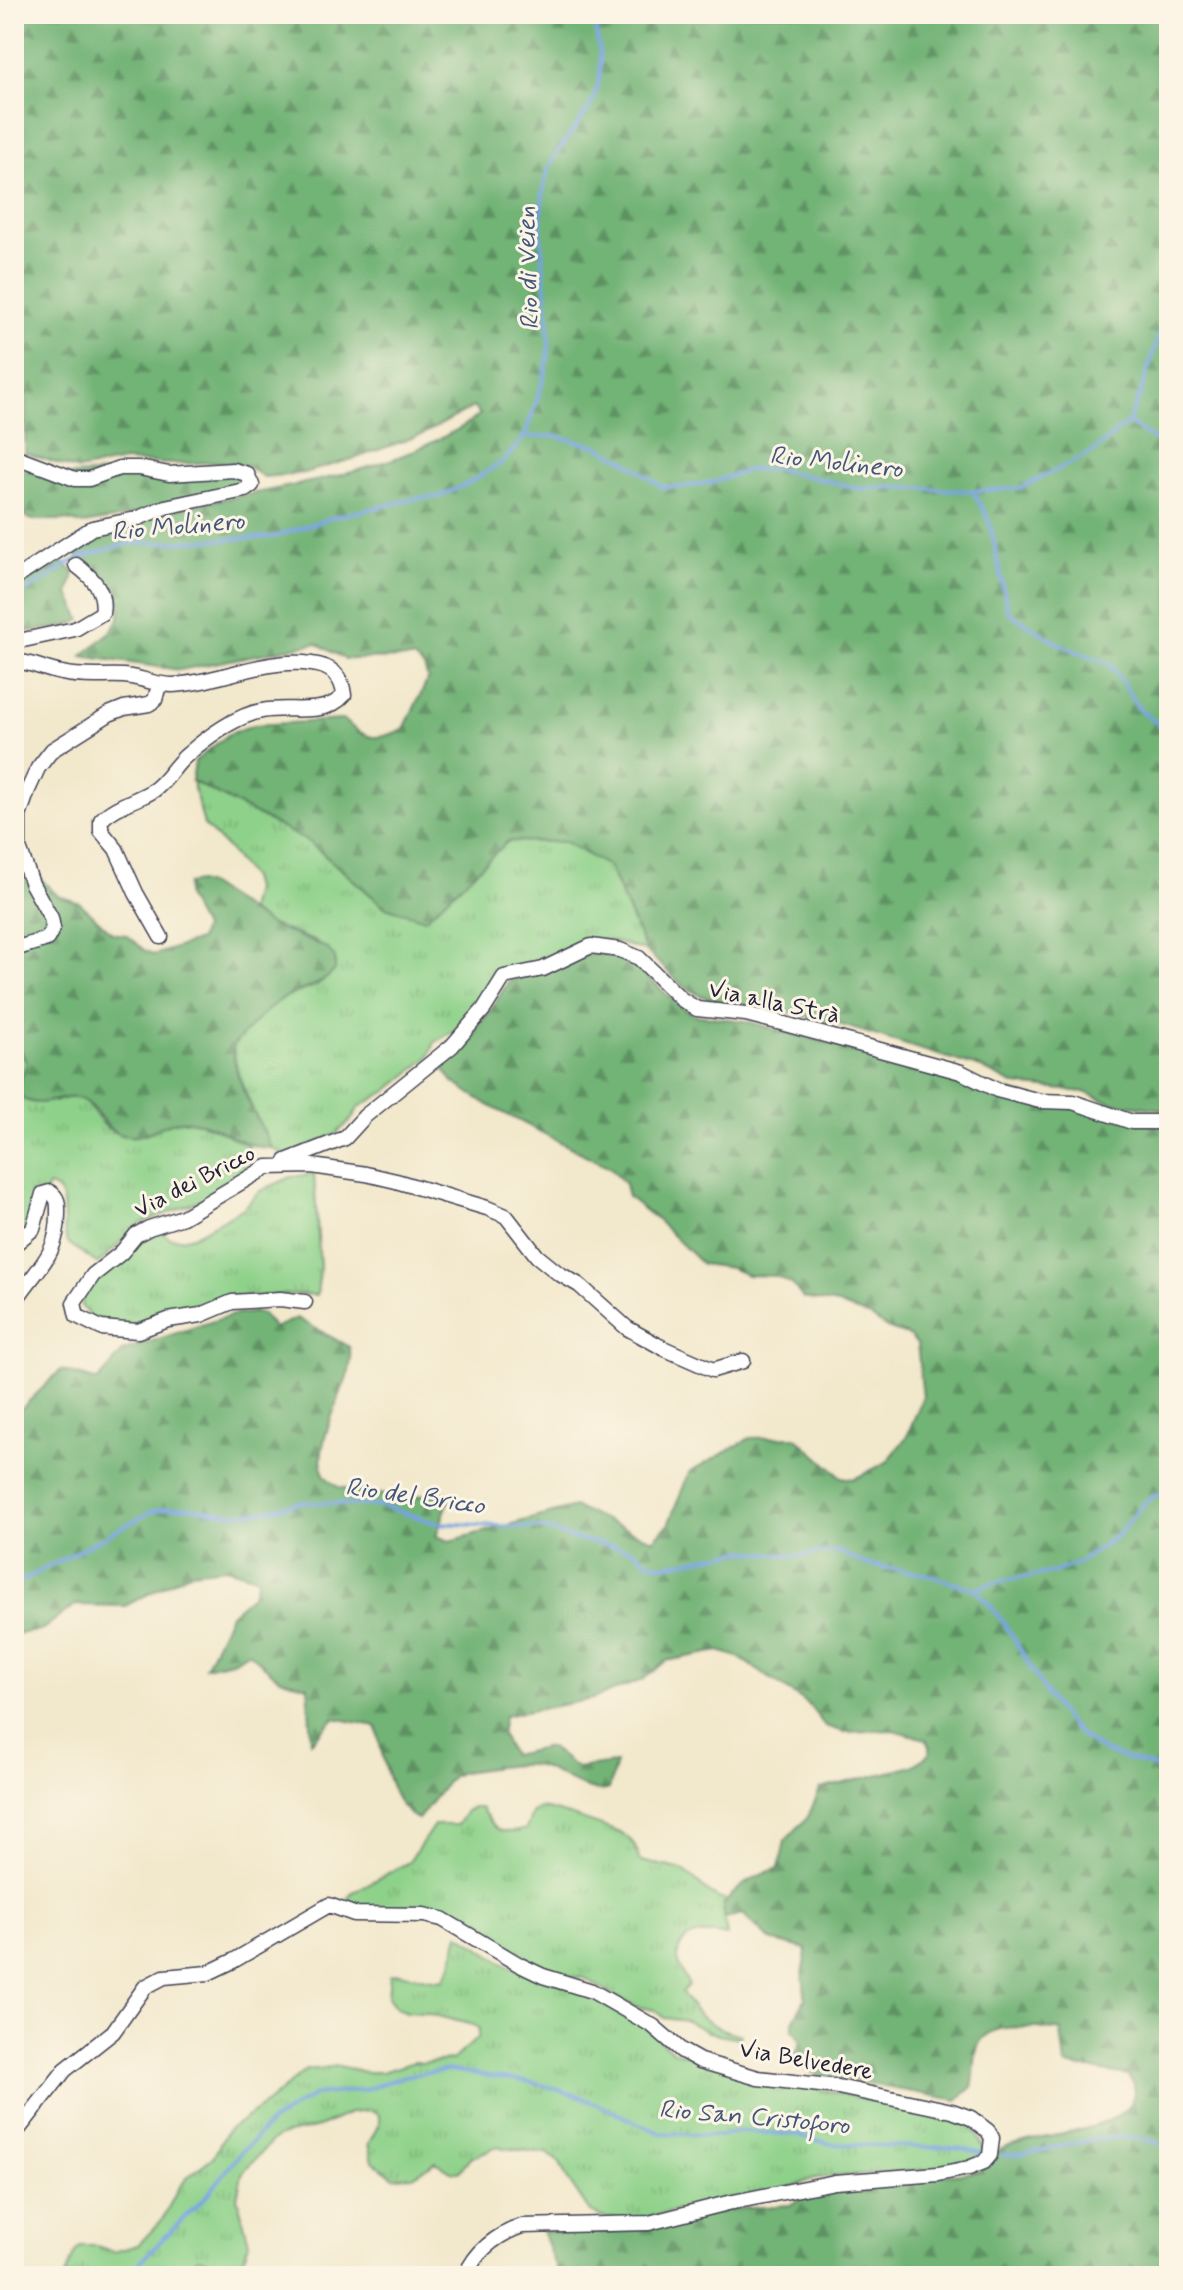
<svg xmlns="http://www.w3.org/2000/svg" width="1183" height="2290" font-family="Mynerve,sans-serif">
<defs>
<pattern id="grass-tufts" width="24" height="20" patternUnits="userSpaceOnUse" patternTransform="scale(2)"><rect width="24" height="20" fill="#8ed18a"/><path d="M3 7l-1-3M5 7V3M7 7l1-3M15 17l-1-3M17 17v-4M19 17l1-3" fill="none" stroke="#7ab378"/></pattern>
<pattern id="forest-firs" width="22" height="20" patternUnits="userSpaceOnUse" patternTransform="scale(2)"><rect width="22" height="20" fill="#72b376"/><path d="M5 1l3.5 6h-7zM16 11l3.5 6h-7z" fill="#5d9162"/></pattern>
</defs>
<rect width="100%" height="100%" fill="#fcf5e5"/>
<filter id="ink" filterUnits="userSpaceOnUse"><feTurbulence type="fractalNoise" baseFrequency=".0125" numOctaves="2"/><feDisplacementMap in="SourceGraphic" scale="16" xChannelSelector="R" yChannelSelector="G"/><feConvolveMatrix kernelMatrix="1 2 1 2 8 2 1 2 1" color-interpolation-filters="sRGB"/></filter>
<filter id="wash" filterUnits="userSpaceOnUse"><feTurbulence type="fractalNoise" baseFrequency=".006" numOctaves="4" result="noise"/><feDisplacementMap in="SourceGraphic" scale="32" xChannelSelector="R" yChannelSelector="G"/><feGaussianBlur stdDeviation="1.8" result="paint"/><feColorMatrix in="noise" values="0 0 0 0 0 0 0 0 0 0 0 0 0 0 0 0 0 1.4 0 .05"/><feComposite in="paint" operator="in"/></filter>
<g filter="url(#wash)">
<rect width="100%" height="100%" fill="#f2e8cc"/>
<path fill="url(#grass-tufts)" stroke="#587a62" stroke-width="2" d="M192,781L309,842L385,907L474,872L508,841L565,842L609,867L646,951L608,940H584L537,963L504,971L491,980L457,1029L435,1042L429,1057L387,1091L359,1107L351,1120L335,1135L288,1155C282,1154 276,1152 272,1147C259,1129 233,1067 233,1045L264,1012L283,998L318,985L317,942L269,924L249,911L254,889L251,878L229,850L204,825Z
M14,1046L21,1052L27,1063L18,1086L55,1102C94,1085 89,1121 114,1132C141,1143 160,1120 186,1121C207,1121 230,1137 249,1146L243,1174L204,1199L139,1224L98,1264L67,1242C59,1221 72,1190 48,1186L33,1222L14,1241Z
M314,1174L320,1267L317,1295L298,1294L222,1298L196,1310L143,1323L125,1325L93,1318L81,1306L83,1294L137,1240L160,1231L170,1238L182,1239L193,1236L244,1208L260,1191L291,1177Z
M473,1808H481C495,1829 499,1837 526,1829L532,1814L539,1808C553,1809 615,1829 627,1837C635,1843 637,1851 639,1860C651,1865 675,1866 683,1871C699,1881 705,1894 726,1901L723,1906L727,1936C686,1927 663,1946 689,1985L682,1992C697,2019 713,2028 741,2035L739,2038L708,2032L687,2021L664,2018L655,2010L638,2007L614,1996L585,1978L565,1976L519,1958L449,1915L432,1910L401,1907L354,1909L346,1905L348,1898L353,1892L409,1862L434,1825H457L466,1811Z
M459,1934L508,1966L578,1990L648,2029L672,2051L816,2088L960,2120L974,2129L984,2149L979,2159L945,2168L815,2178L790,2187L640,2219L605,2218L590,2212L567,2178L560,2163L547,2153L495,2147L470,2158L459,2172L451,2171L436,2162L413,2176L394,2177L372,2161L368,2145L379,2124V2115L371,2111L350,2113L319,2127L283,2135L273,2140L249,2165L242,2174L237,2197L249,2242L242,2264C223,2272 216,2261 198,2258C185,2270 178,2280 160,2271L147,2276H65L75,2252L81,2246H97L114,2252L138,2245L162,2220L178,2189L189,2176L214,2156L227,2131L268,2102L306,2070L339,2066L365,2072H382L414,2062L422,2063L452,2060L478,2038L479,2028L473,2025L426,2013L407,2012L396,2008L388,1997L390,1975L398,1973L438,1980L444,1979L452,1964Z"/>
<path fill="url(#forest-firs)" stroke="#4a6a58" stroke-width="2" d="M14,14H1169V1110L1112,1103L1084,1092L1015,1085L981,1068L842,1025L765,1007L726,1003L699,995L682,985L646,951L609,867L565,842L508,841L425,919L385,907L309,842L192,781L195,761L229,734L253,725L343,720C369,741 374,741 404,729L428,679L424,667L413,658L345,659L316,643L180,670L82,656C91,648 102,640 111,631C141,597 92,569 69,549C103,531 141,518 178,509C264,488 353,482 433,442C449,434 467,426 480,414L473,407L423,434L356,458L304,473L264,477L247,466L222,462L172,464L124,461L78,470L25,453L26,393H14Z
M14,462L48,476L115,473L240,475L247,484L114,519L83,524L66,520H33L25,517L21,510L14,508Z
M56,558L74,572L69,594L81,620L65,627L14,633V587L24,584Z
M14,851L28,858L41,879L58,896L80,903L112,933L126,935L144,950L154,955L199,940L203,928L186,896L187,884L198,882L209,885L269,924L327,948L335,958V970C317,990 300,987 279,1001C261,1013 249,1030 233,1045C233,1081 257,1116 272,1148C241,1148 221,1125 191,1121C167,1117 150,1139 127,1136C103,1134 100,1106 80,1099C58,1093 46,1111 21,1098L18,1086L27,1063L21,1052L14,1046Z
M592,953L612,956L638,968L677,1004L694,1015L745,1021L1073,1108L1169,1128V2276H677L668,2270L650,2273L649,2276H559L542,2231L614,2232L654,2227L726,2210L790,2205L807,2194L827,2187L980,2171C986,2164 994,2152 1002,2149C1033,2133 1129,2135 1134,2092C1135,2084 1133,2081 1128,2075L1065,2065L1061,2031L1056,2030C1035,2028 992,2020 979,2044C973,2054 976,2074 972,2087L957,2100L818,2075C805,2070 800,2067 794,2054L800,2046V2039L793,2030V2021L805,1999L803,1969L807,1949L770,1940L743,1914L725,1918L723,1906C736,1886 757,1875 779,1868L785,1841L808,1817L820,1789L913,1766L929,1754L930,1746L926,1739L894,1730L844,1732L825,1726L807,1703L738,1657L719,1651L666,1661L642,1680L592,1699L504,1716L501,1734L512,1755L549,1747L577,1768L616,1763L609,1789C587,1798 556,1767 532,1765C510,1763 483,1770 461,1772L452,1776L418,1819C389,1807 383,1754 376,1726L334,1718L311,1742L308,1686L280,1679L248,1652L232,1661L205,1667L230,1614L253,1594L258,1578L226,1568L191,1572L125,1606L75,1605L40,1631L14,1634V1416L61,1370L98,1381L124,1350L229,1316L254,1312L262,1314L274,1328L297,1318L349,1347L351,1358L349,1371C341,1395 317,1444 322,1468C323,1476 331,1482 338,1487L408,1499L441,1491L449,1500L436,1536L450,1541L574,1507L653,1540L668,1525L689,1473L750,1438L796,1437L841,1477L854,1479L887,1462L907,1436L923,1397L917,1344L910,1336L887,1328L871,1317L838,1304L803,1298L792,1284L777,1276L747,1275L731,1268L702,1264L657,1220L628,1197L625,1184L611,1168L488,1105L453,1082L440,1064L472,1034L489,1013L508,982Z"/>
<g fill="none" stroke-linecap="round" stroke-linejoin="round">
<path stroke="#75a3de" stroke-width="4" d="M1128,422L1169,450
M525,436C534,405 549,375 549,341C549,289 534,234 545,182C552,146 586,124 596,92C605,67 598,40 592,14
M973,492L987,516L991,528L1008,612L1059,644L1111,665L1139,709L1169,733
M14,596C34,589 50,575 68,564C86,554 108,549 128,544L274,537L334,517L419,498L438,497L465,485L503,462L524,437L555,436L597,446L626,461L662,487H682L714,482L748,470L776,469L862,489L893,487L972,491L1021,488L1094,451L1128,422L1139,398L1169,302
M14,1585L151,1512L167,1508L188,1507L232,1514L260,1512L302,1502L382,1506L436,1523L541,1528L572,1538L633,1550L650,1563L665,1565L742,1551L798,1556L838,1551L865,1564L928,1575L975,1589L993,1583L1054,1572L1078,1563L1118,1535L1146,1501L1169,1488
M975,1590C1025,1634 1037,1707 1094,1745C1117,1760 1145,1761 1169,1773
M1002,2155C1064,2154 1107,2121 1169,2147
M126,2276L210,2192L237,2157L271,2122L314,2095L364,2090L405,2076L449,2070L531,2082L579,2096L660,2133L722,2136L742,2131L798,2135L831,2144L956,2148L984,2153"/>
</g>
</g>
<g filter="url(#ink)">
<g fill="none" stroke-linecap="round" stroke-linejoin="round">
<defs>
<path id="minor" d="M14,456L75,479H89L119,468H139L169,474L233,470L247,474L252,485L245,490L165,507L136,519L92,528L14,579
M14,642L75,629L102,613C106,591 93,578 76,565
M14,661C31,662 45,670 62,673C82,678 103,675 124,676C140,677 155,685 172,685C219,683 264,657 312,664C331,666 342,676 344,695C324,718 289,705 262,711C237,715 207,737 188,754C175,764 168,780 154,790C137,801 115,805 101,820V831L116,849L136,893L161,937
M14,949L47,939L53,928L51,918L32,884L19,848V816L28,790L38,768L52,750L109,714L124,708L149,704L155,700L159,685
M286,1161L345,1138L365,1116L452,1046L484,1009L504,977L543,969L591,946L620,950L639,958L681,999L697,1009L746,1014L781,1023L961,1072L997,1090L1040,1101L1073,1102L1132,1122H1169
M14,1245L33,1229L43,1194L50,1192C59,1198 58,1204 58,1214C58,1258 35,1269 14,1303
M305,1302L280,1299L232,1302L201,1315L168,1320L138,1331L101,1328L77,1316L74,1303L93,1275L121,1253L136,1235L149,1228L183,1217L267,1167L312,1166L366,1174L396,1181L487,1208L506,1216L537,1256L558,1273L579,1285L627,1328L663,1348L713,1370L743,1361
M14,2135L65,2070L113,2032L145,1987L164,1977L208,1973L233,1961L329,1905L354,1914L424,1915L442,1919L520,1965L543,1976L592,1991L653,2026L682,2051L700,2061L758,2078L838,2087L952,2111L971,2118L988,2131L992,2138L990,2155L984,2162L969,2168L938,2174L835,2182L728,2203L649,2223L522,2226C496,2235 476,2251 465,2276"/>
</defs>
<use href="#minor" stroke="#414051" stroke-width="17"/>
<use href="#minor" stroke="#fff" stroke-width="14"/>
</g>
</g>
<g text-anchor="middle" dominant-baseline="central" stroke-width="6" stroke-linejoin="round" paint-order="stroke">
<g font-size="24" fill="#22223b" stroke="#fcf5e5">
<text transform="translate(774 1003) rotate(12)">Via alla Strà</text>
<text transform="translate(195 1182) rotate(-27)">Via dei Bricco</text>
<text transform="translate(806 2061) rotate(10)">Via Belvedere</text>
</g>
<g font-size="26" font-style="italic" fill="#43567c" stroke="#fcf5e5">
<text transform="translate(529 268) rotate(-92)">Rio di Veien</text>
<text transform="translate(836 463) rotate(6)">Rio Molinero</text>
<text transform="translate(178 527) rotate(-5)">Rio Molinero</text>
<text transform="translate(415 1497) rotate(8)">Rio del Bricco</text>
<text transform="translate(754 2118) rotate(5)">Rio San Cristoforo</text>
</g>
</g>
<rect width="1183" height="2290" fill="none" stroke="#fcf5e5" stroke-width="48"/>
</svg>
